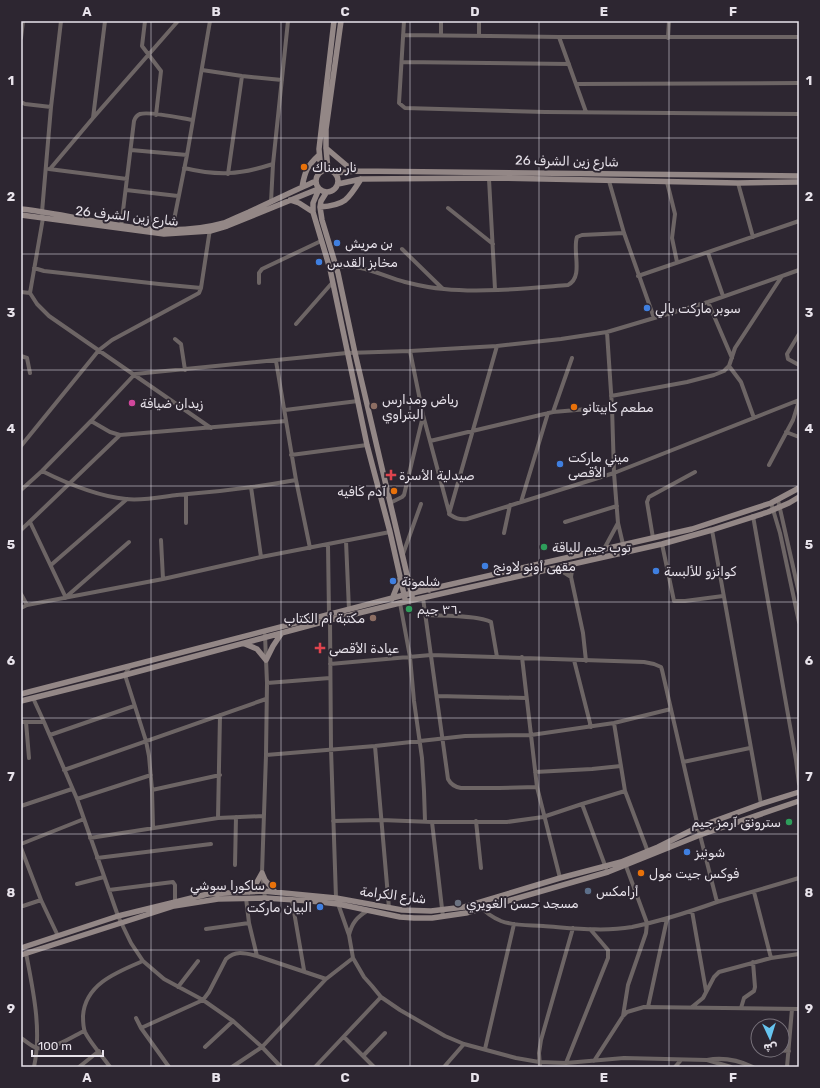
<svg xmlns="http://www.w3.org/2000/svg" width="820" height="1088" font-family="Rubik,Vazirmatn,sans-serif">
<rect width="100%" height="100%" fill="#2d2631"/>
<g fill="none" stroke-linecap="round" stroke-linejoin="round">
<path stroke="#6d6565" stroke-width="4" d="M145,21L142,46L161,71L156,115
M404,21L399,103L405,108L545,112L799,114
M441,21V35
M403,35L559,37H799
M479,35V21
M559,37L586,112
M21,38L23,21
M668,38L669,21
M402,62L569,64
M202,70L242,76L282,80
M577,84L799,83
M21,102L25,104L51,107
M93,118L105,21
M131,150L187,155
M184,168C218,176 239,175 273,164
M49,169L127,179
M50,169L93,118L178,21
M228,174L242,76
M489,179L495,289
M609,181L624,233L654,318
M667,182L675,214L672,238L677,262
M738,183L753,237
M126,190L178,196
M271,202L273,164L288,21
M448,208L493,244
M121,227L134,121C135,118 137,115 140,114C150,111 180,118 192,120
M172,230L187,155L210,21
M402,249L443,289
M708,253L723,296
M34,268L44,271L159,284L201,288
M335,268C359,262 382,276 405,282C417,285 431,288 444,289C482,293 530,288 568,285C584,277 572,251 577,237L582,235L624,233
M638,276L799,221
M259,283V273L262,269L321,241
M21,292L30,293L37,304L49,316L211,428
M30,293L43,218L42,212L51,107L61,21
M708,302L732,358
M296,324L332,283
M607,332L612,407L614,473L618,523L625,553
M799,334L787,354L788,359L799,365
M175,339L181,344L185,370
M497,346L449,514C455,518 459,520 467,519L614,473L799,400
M410,351L423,415L449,512
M21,356L27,358L30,373
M729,366L741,382L754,418
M611,396L687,382L714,375L724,371L729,366L735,348L782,276
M285,410L358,401
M553,412L572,358
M91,421L110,432L120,435L286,421
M786,432L799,437
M430,441L553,412L612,407
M21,446L99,350L112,340L199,293L201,288L210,229
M291,455L367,445
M769,465L793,420L799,401
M42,471C68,484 96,496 126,499C142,501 161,497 177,495C217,492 257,487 296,480L276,361
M296,480L310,548
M21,490L42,471L91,421L135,374L347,353L410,351L497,346L561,339L607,332L708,302L799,270
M778,500L799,593
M521,502L548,413
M390,503L402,497L404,495L423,416
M771,503L780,533L799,622
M753,516L796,760L799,784
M30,522L66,598
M565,522L617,506
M186,523V495
M21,530L120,435
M712,530L761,804
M504,533L510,505
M653,538L647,502L649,497L695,472
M161,540L163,579
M346,541L349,610
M662,544L674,601H685L723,596
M328,545L329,615
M604,549L618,523
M403,554L421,504
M261,557L390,532
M573,564L571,577L583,633L586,661
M51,565L127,499
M557,568L571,577
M21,594L27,605
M66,597L129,542
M423,598L448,779C451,785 455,787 461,788H499L537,787
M400,603L410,657L414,701L422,758L424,791L425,821
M21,608L27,605L163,579L261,557L251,487
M425,615C440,616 480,615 491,622L497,657
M330,620L331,749L336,898L349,935L353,958L364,977L372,986L381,997L400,1010L445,1036L464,1044L516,1058L539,1062L566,1063L624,1058L707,1060C723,1057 738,1060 753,1067
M522,657L537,787L560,878
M574,660L591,727
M330,664L431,655L644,662L654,664L661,667L662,670L698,827L717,902L799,878
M129,667L125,675L146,741L149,756L152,790L153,827
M267,683L330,678
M437,696L526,698
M21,722H44L33,698
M26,722L29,758
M44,722L77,799L118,916L131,943L143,961L164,979L203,1000L233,1021L262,1047L281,1067
M614,723L625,791L648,852
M50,735L134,706
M375,746L389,908
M266,755L375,746L465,736L531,735L614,723L671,709
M683,762L750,748
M64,770L266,699
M535,772L592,769L621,766
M152,790L220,775
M77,799L151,775
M582,804L606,868
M21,806L72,789
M218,818L220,715
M333,821L381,820L432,822H507L543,817L582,804L625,791
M476,821L481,868
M432,822L443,917
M90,838L218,818L264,816
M21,844L84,819
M21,848L41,900L58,936
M97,858L211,844
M235,865L236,817
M77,884L104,877
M109,890L173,882L175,885V902
M754,892L771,958
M246,898L249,923L257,956L326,979L353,958
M265,898L262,873L266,755L267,683L265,635
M292,900L304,970
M23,906L41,900
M481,907C486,913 494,918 501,921C514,926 529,925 543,926C572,928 603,932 632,927C661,921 689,912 717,902
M692,911L706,991
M206,929L249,923
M349,935C352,923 357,917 367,911
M26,953C33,990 42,1030 34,1067
M178,987L198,961
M648,1007L667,919
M692,1007L703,998L714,977L719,972L771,958L799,954
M741,1008L744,998L754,991L755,987L753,962
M623,1016L628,985L646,933L647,923L626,866
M136,1018L141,1028L169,1067
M141,1028L203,1000L209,992L226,959C236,950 245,953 257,956
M344,1037L374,1067
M21,1038C26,1041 32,1047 37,1048C51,1051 72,1037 84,1031
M205,1047L233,1021
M485,1049L514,924
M776,1050L789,1051
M363,1056L385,1033
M707,1060L731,1067
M594,1061L623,1016L627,1012L644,1007L799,1009
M566,1063L608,958V950L590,929
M79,1067L99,1051
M110,1067C103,1057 89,1041 85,1032C83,1027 83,1021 83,1016C85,984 117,972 143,961
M232,1067L262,1047L326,979
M315,1067L381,997
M444,1067L464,1044
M540,1067L539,1053L541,1040L573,928
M675,1067L681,1060
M787,1067L792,1009"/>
<path stroke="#938786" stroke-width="5.5" d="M326,148L346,165L356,171
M316 181a11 11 0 1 1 22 0a11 11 0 1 1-22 0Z
M328,170L326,148V129L341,21
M321,172L319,149L334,21
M335,173L356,171L799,176
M338,184L361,179L498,178L738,183L799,182
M302,187C305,171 307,166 319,155
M319,189L313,203V212L330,269L367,445L390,532L405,599
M326,193L321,201L320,207L322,220L338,273L355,353L412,596
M290,200L299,203L313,212
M320,207C345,205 348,200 361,179
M21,209C87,216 157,242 224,223C232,220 241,215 249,212C271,202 293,191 316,181
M21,215L164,234L210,231L227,226L318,189
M408,579L416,585L429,590
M392,599L400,579
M245,644L257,649L266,660L273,646L281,634
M21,694L404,595L692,529L771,503L799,488
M21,701L125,675L330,620L400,603L662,544L712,530L768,512L789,503L799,497
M262,873L265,880L275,892
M249,892L257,882L262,873
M21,948L118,916L208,894L263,891L336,898L402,910L431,911L464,907L560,878L621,862L658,847L698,827L761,804L799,792
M21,955L174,906L218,899L265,898L311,901L338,904L400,917L414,918H432L466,913L608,872L700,835L799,801"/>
</g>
<path fill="none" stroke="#e8e3eb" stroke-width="1" stroke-opacity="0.55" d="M151,21V1067M281,21V1067M410,21V1067M539,21V1067M669,21V1067M21,138H799M21,254H799M21,370H799M21,486H799M21,602H799M21,718H799M21,834H799M21,950H799"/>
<g fill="#e8710a" stroke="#2d2631" stroke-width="1.5">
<circle cx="304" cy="167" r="4"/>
<circle cx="574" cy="407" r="4"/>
<circle cx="394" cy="491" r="4"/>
<circle cx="641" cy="873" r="4"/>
<circle cx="273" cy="885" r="4"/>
</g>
<g fill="#3f7fe0" stroke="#2d2631" stroke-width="1.5">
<circle cx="337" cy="243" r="4"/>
<circle cx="319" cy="262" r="4"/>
<circle cx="647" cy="308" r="4"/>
<circle cx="560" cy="464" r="4"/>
<circle cx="485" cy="566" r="4"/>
<circle cx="656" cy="571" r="4"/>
<circle cx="393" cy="581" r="4"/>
<circle cx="687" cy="852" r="4"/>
<circle cx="320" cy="907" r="4"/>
</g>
<circle fill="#d1479c" stroke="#2d2631" stroke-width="1.5" cx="132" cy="403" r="4"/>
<g fill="#8d6e63" stroke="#2d2631" stroke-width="1.5">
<circle cx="374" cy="406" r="4"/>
<circle cx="373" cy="618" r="4"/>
</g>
<g fill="#e0444e" stroke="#2d2631" stroke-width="1.5">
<path d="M389 469h4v4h4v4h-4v4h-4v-4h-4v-4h4z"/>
<path d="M318 642h4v4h4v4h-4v4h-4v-4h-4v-4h4z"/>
</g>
<g fill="#2e9e5b" stroke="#2d2631" stroke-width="1.5">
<circle cx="544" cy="547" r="4"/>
<circle cx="409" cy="609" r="4"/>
<circle cx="789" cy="822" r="4"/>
</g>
<circle fill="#5c6f8a" stroke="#2d2631" stroke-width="1.5" cx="588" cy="891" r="4"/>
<circle fill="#6b7280" stroke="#2d2631" stroke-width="1.5" cx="458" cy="903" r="4"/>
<g text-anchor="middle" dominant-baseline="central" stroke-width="4" stroke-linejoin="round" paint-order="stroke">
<g font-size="13" fill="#e8e3eb" stroke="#2d2631">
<text transform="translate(567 161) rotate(1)">شارع زين الشرف 26</text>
<text transform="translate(127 216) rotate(6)">شارع زين الشرف 26</text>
<text transform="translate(393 895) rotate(7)">شارع الكرامة</text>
</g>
<g font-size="13" fill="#e8e3eb" stroke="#2d2631" text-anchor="start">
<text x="312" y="167">نار سناك</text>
<text x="345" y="243">بن مريش</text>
<text x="327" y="262">مخابز القدس</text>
<text x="655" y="308">سوبر ماركت بالي</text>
<text x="382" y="399">رياض ومدارس<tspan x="382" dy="15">البتراوي</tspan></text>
<text x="140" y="403">زيدان ضيافة</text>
<text x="582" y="407">مطعم كابيتانو</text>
<text x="568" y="457">ميني ماركت<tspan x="568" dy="15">الأقصى</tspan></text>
<text x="399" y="475">صيدلية الأسرة</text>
<text x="386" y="491" text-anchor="end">آدم كافيه</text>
<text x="552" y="547">توب جيم للياقة</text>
<text x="493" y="566">مقهى أونو لاونج</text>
<text x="664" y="571">كوانزو للألبسة</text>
<text x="401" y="581">شلمونة</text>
<text x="417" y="609">٣٦٠ جيم</text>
<text x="365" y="618" text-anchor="end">مكتبة أم الكتاب</text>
<text x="329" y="648">عيادة الأقصى</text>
<text x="781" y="822" text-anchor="end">سترونق آرمز جيم</text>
<text x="695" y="852">شونيز</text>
<text x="649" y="873">فوكس جيت مول</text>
<text x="265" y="885" text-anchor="end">ساكورا سوشي</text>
<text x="596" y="891">أرامكس</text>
<text x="466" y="903">مسجد حسن الغويري</text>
<text x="312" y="907" text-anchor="end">البيان ماركت</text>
</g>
</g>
<rect width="820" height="1088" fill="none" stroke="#2d2631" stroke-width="44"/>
<g transform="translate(770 1038) rotate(176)"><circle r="19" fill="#2d2631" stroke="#78727b"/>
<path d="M0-3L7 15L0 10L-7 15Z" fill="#66c4ef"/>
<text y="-6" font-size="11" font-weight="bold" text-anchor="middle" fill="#e8e3eb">ش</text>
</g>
<path d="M32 1050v6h71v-6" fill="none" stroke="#e8e3eb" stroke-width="2"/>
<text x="38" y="1050" font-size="12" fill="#e8e3eb" stroke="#2d2631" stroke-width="3" paint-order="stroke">100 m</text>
<rect x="22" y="22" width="776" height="1044" fill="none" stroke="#e8e3eb" stroke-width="1.5"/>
<g font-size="13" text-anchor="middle" font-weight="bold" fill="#e8e3eb">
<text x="87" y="16">A</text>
<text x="216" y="16">B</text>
<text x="345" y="16">C</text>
<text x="475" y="16">D</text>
<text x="604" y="16">E</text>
<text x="733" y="16">F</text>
<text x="11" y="85">1</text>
<text x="809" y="85">1</text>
<text x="11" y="201">2</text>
<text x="809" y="201">2</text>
<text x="11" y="317">3</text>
<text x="809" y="317">3</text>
<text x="11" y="433">4</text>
<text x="809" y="433">4</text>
<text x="11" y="549">5</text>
<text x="809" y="549">5</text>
<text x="11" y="665">6</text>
<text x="809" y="665">6</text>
<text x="11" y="781">7</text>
<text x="809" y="781">7</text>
<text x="11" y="897">8</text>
<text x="809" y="897">8</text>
<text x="11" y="1013">9</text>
<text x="809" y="1013">9</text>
<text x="87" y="1082">A</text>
<text x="216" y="1082">B</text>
<text x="345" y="1082">C</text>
<text x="475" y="1082">D</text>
<text x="604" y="1082">E</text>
<text x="733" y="1082">F</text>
</g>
</svg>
